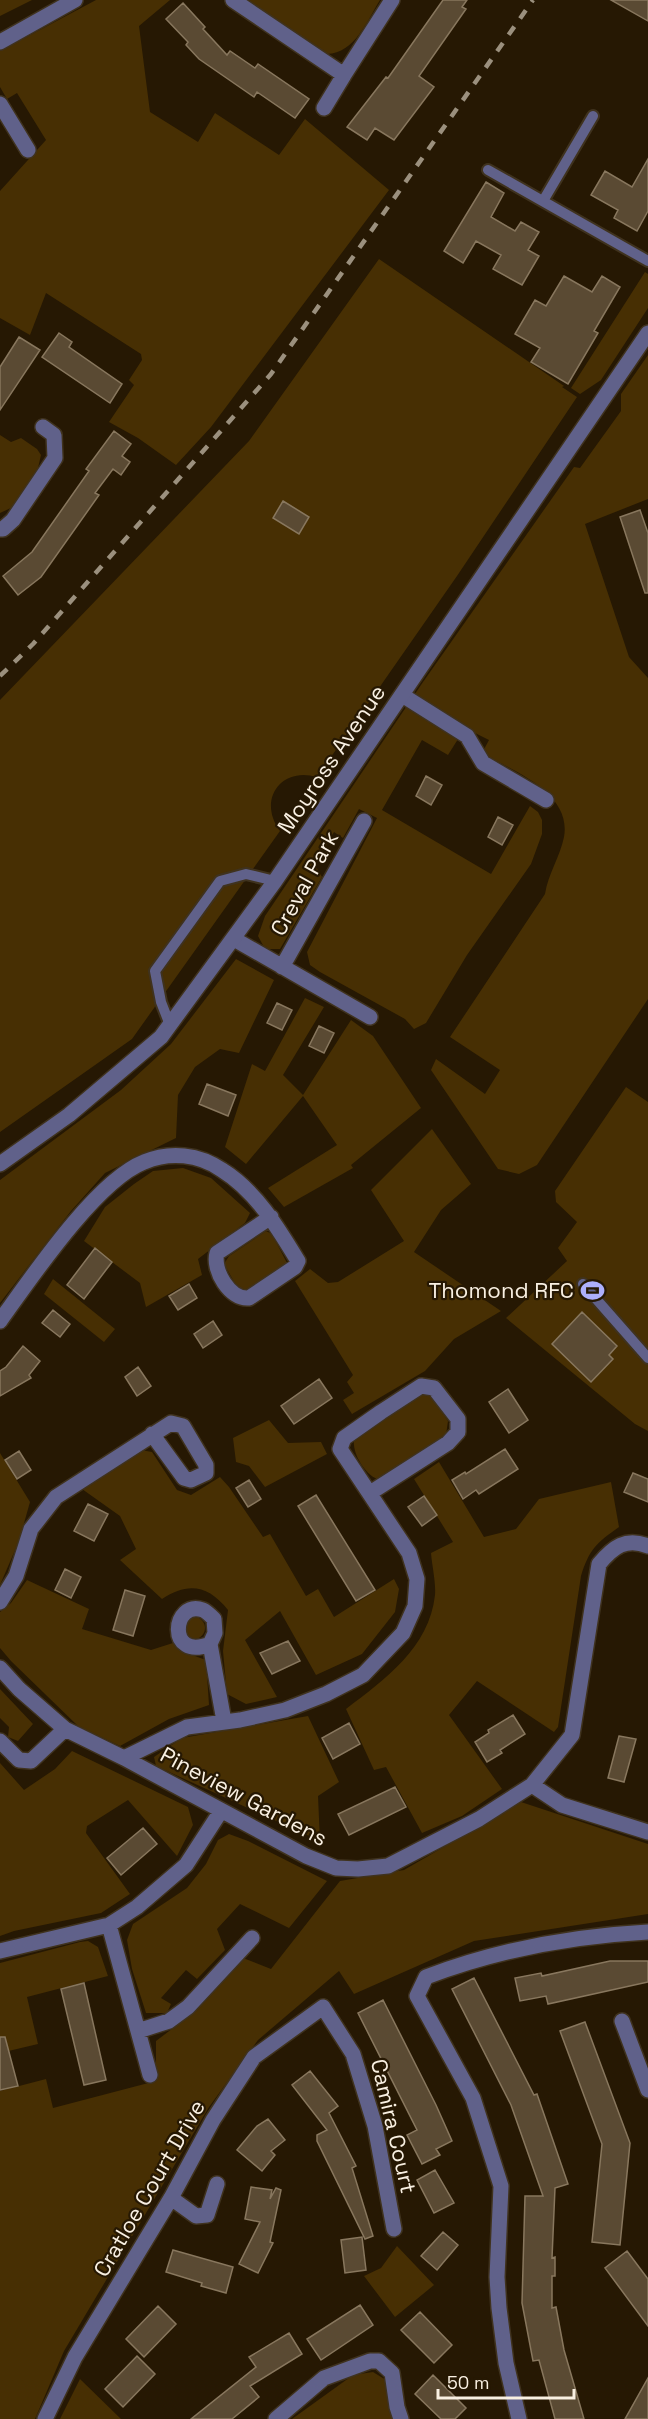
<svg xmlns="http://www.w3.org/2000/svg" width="648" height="2419" font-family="'Space Grotesk',sans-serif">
<rect width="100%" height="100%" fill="#261803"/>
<path fill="#472f03" d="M0,0H32L0,16Z
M96,0H170L139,26L150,112L198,142L215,113L279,155L305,119L389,190L211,427L176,465L138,438L109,422L134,385L129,380L142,360L141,354L46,293L30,335L0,318V191L46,140L17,93L7,99L0,87V51Z
M248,0H380C367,21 355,53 327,54L262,12Z
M379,259L564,386L562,387L577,397L457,576L317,777C281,766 257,800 280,831L132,1039L0,1132V700L249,441Z
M645,272L648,274V308L601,380L580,394L571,388Z
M648,355V499L585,524L629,657L648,678V999L537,1165L519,1174L498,1169L431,1070L436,1059L485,1094L500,1070L450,1037L545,894C548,874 560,857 564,837C572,792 512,771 482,753L489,740L465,728L448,755L422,740L382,810L491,874L530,806L538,812L542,820V834L531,864L467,955L426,1023L414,1029L405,1019L320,972L310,965L307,952L377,818L359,809L343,838L334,832L315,865L322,877L280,949H265L258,936L265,916L423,682L574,467L580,468L621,411V394Z
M0,435L11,442L21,438L37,449L41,455L38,468L13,507L0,513Z
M236,959L274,980L239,1053L220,1049L195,1067L178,1095L176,1138L105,1173L71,1211L0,1303V1180L121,1090L171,1044Z
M305,998L324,1007L283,1075L303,1095L351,1020L373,1036L421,1108L351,1165L353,1168L284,1207L268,1188L337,1145L303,1096L246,1164L225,1147L252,1064L265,1071Z
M626,1087L648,1102V1431L635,1424L506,1318L567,1261L558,1248L577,1222L556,1202L555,1191Z
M432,1129L471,1184L441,1210L414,1252L501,1311L454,1339L425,1371L352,1414L343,1400L354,1393L347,1382L353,1375L295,1281L310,1269L328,1283L338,1282L404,1241L371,1190Z
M183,1168L211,1178L250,1213L245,1223L198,1259L202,1275L146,1307L140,1283L84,1241L105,1207L134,1184L153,1171Z
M266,1231L272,1234L287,1263L284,1267L246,1290L237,1287L224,1264L229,1256Z
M53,1279L115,1329L104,1342L44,1294Z
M422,1394L431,1395L448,1421L446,1435L377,1479C364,1473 352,1453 354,1439Z
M269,1420L288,1443L321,1442L327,1454L265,1487L249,1466L236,1462L233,1438Z
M141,1450L152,1452L177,1490L191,1495L220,1477L229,1487L263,1537L270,1534L306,1596L318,1589L334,1617L394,1579L399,1589L395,1612L362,1654L316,1675L280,1611L245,1640L277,1697L246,1704L227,1694L223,1651L228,1610C208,1585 188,1582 162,1599L120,1560L136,1549L120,1516L82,1489Z
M0,1453L30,1502L19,1541L0,1585Z
M439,1462L484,1537L516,1529L539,1499L611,1482L619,1527C596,1543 589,1550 581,1576L558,1727L554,1732L477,1681L449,1715L502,1789L462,1816L422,1833L386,1767L374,1770L346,1709C385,1679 429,1648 435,1595C436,1582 432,1566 431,1553L453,1542L414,1479Z
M27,1580L89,1609L82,1629L151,1650L173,1643L189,1654L206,1660L209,1705L169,1719L120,1746L79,1727L11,1661L0,1648V1612L11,1603Z
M183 1628a11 11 0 1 1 22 0a11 11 0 1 1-22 0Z
M0,1689L33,1724L18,1741L8,1737L9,1727L0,1718Z
M308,1716L339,1782L318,1796L320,1841L156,1766L154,1757L182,1738Z
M72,1751L188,1807L193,1825L177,1856L128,1800L87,1826L86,1833L130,1894L101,1913L14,1931L0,1936V1763L24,1790L55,1769Z
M521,1802L648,1844V1914L474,1941L354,1994L339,1971L258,2040L209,2107L64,2351L35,2419H0V2091L46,2079L53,2108L156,2081V2041L185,2019L243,1958L271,1969L340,1881L404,1870Z
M229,1834L248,1841L327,1881L289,1928L240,1904L217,1929L225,1950L197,1979L186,1970L161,1998L171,2004L167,2013H146L132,1969L127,1940L133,1924L187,1888L206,1864L218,1840Z
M88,1941L98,1947L108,1976L27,1997L38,2044L0,2053V1963L80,1942Z
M397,2246L434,2285L395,2317L364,2276L381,2268Z
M373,2372L386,2380L393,2419H292L353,2375Z
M80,2379L121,2419H60Z"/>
<path fill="#5a4a33" stroke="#88775e" stroke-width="1.5" d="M443,0H467L462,7L466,9L419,76L434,87L394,140L375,128L367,140L347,127L386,77L388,78Z
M611,0H648V21Z
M183,3L205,27L203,29L227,55L230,51L255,68L258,64L309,99L295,118L257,92L254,97L199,59L186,45L188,42L166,19Z
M648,159V211L637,231L614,218L618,210L591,195L605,171L632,187Z
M486,182L504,193L491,217L515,231L521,222L539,232L528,250L539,256L522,285L493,269L501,255L476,241L463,263L444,251Z
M564,276L592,292L602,276L620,287L594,331L598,333L568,384L531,362L540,348L515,334L535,300L546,306Z
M59,333L72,342L69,347L122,384L110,403L42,357Z
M19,337L40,350L0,410V367Z
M114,431L131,444L122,456L130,462L121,475L113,469L95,493L99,495L41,577L18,595L3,576L32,552L89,471L86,469Z
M283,501L309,517L299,534L273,518Z
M640,510L648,533V593H645L620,517Z
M426,776L442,785L431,805L416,796Z
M498,817L513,825L502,845L488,837Z
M277,1003L292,1010L282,1030L267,1023Z
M319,1026L334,1033L324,1053L309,1046Z
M207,1084L236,1095L228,1116L199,1104Z
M95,1248L112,1262L84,1299L67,1285Z
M189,1284L197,1298L178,1310L169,1296Z
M53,1310L70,1324L60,1337L42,1323Z
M582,1312L617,1346L609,1355L613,1359L591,1382L552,1344Z
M213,1321L222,1335L203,1348L194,1334Z
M23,1346L40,1361L29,1375L31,1378L0,1396V1371L6,1367Z
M138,1367L151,1386L137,1396L125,1377Z
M319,1379L332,1398L294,1424L281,1406Z
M508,1389L528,1420L509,1433L489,1402Z
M505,1449L518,1469L479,1494L476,1490L463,1499L452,1480L465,1472L466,1474Z
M19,1451L31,1470L17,1479L5,1460Z
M633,1473L648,1479V1502L624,1492Z
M249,1480L261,1499L248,1507L236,1488Z
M316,1495L375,1590L356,1601L298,1506Z
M424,1496L437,1515L422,1526L408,1507Z
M88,1504L108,1514L94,1541L74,1531Z
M65,1569L81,1577L71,1598L55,1590Z
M125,1590L145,1596L133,1636L113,1630Z
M288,1641L300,1661L272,1674L260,1653Z
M513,1715L525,1734L500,1750L502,1753L487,1762L475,1742L489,1733L488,1730Z
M349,1723L360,1744L333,1759L322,1738Z
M619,1736L636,1739L624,1782L608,1778Z
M395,1787L406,1807L349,1835L338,1814Z
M143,1828L157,1844L121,1875L107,1858Z
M610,1961H648V1982L548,2004L546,1996L520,2001L515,1978L541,1973L542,1976Z
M474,1978L534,2095L537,2094L568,2184L555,2188L552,2258L555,2257V2276H552V2308L556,2307L564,2350L584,2419H555L539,2360L533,2361L522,2303L525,2196H543L511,2105L452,1989Z
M84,1983L106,2080L84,2085L61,1989Z
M383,2000L436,2105L452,2141L436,2149L440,2155L422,2164L407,2135L417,2130L358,2013Z
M585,2022L630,2143L620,2245L592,2242L602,2144L560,2031Z
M0,2037H5L18,2086L0,2090Z
M310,2071L338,2106L329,2113L356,2166L352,2168L373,2236L365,2239L317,2141V2135L327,2130L292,2085Z
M268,2119L285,2140L271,2151L275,2155L262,2171L237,2150L257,2126Z
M435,2170L454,2203L434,2213L417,2180Z
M251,2187L272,2190L270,2199L276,2188L281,2190L270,2242L273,2243L258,2273L239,2264L260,2222L245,2219Z
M443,2232L458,2245L437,2270L421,2256Z
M362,2237L366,2270L345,2273L341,2240Z
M173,2250L233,2267L226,2293L201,2286L202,2283L166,2272Z
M627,2251L648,2279V2326L605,2268Z
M360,2305L373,2325L321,2360L307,2339Z
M158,2306L176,2324L144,2357L126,2339Z
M420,2312L452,2345L434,2363L401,2330Z
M289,2333L302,2354L250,2386L259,2397L232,2419H191L256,2367L249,2357Z
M137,2356L155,2374L123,2407L105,2389Z
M433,2375L466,2408L455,2419H441L415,2394Z
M648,2378V2419H625Z"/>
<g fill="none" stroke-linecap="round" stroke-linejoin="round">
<defs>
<path id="service" d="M488,170L648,261
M543,201L593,116
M170,1025L161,1002L155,971L220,881L246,874L275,881
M583,1284L648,1358"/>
<path id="minor" d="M233,0L344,75L392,0
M0,42L75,0
M0,104L28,150
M324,108L344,75
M0,529H3L13,520L55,458L54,435L43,427
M402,695L467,736L483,763L546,800
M234,939L370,1017
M282,967L364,821
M0,1321C31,1278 96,1181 144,1162C170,1151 199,1154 222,1170C256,1191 278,1228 298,1261L295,1267L249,1298C230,1300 212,1270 217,1253L271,1217
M0,1602L16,1576L31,1529L56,1497L171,1423L183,1426L206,1465V1473L191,1480L184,1478L152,1434
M210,1644C166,1662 172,1599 203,1610C206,1611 211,1616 214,1619L215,1633L210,1644L224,1721
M0,1668L19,1689L65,1729L124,1758L306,1856L336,1868L358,1869L388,1866L479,1819L532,1785L572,1735L599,1564C613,1547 626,1537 648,1546
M0,1741L19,1760L31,1761L65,1729
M124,1758L187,1727L240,1720L285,1710L326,1694L363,1675L403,1633L415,1606L417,1579L409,1553L340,1449L344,1438L381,1412L421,1386L434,1388L458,1419V1432L448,1443L370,1493
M532,1785L562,1805L648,1832
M109,1925L150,2075
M0,1951L109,1925L137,1907L186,1865L221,1811
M622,2021L648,2090
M138,2031L169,2021L188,2007L252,1938
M171,2198L196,2216L207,2215L217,2184
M45,2419L75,2357L171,2198L213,2120L254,2057L323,2007L353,2054L375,2126L394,2229
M276,2419L324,2378L370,2361H379L392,2373L397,2407L401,2419
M519,2419L506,2363L499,2308L497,2277L501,2186L473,2098L417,1996L426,1977C497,1950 572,1936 648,1932"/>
<path id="tertiary" d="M0,1164L69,1115L161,1037L275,881L648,333"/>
</defs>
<use href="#service" stroke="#3f321e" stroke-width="14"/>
<use href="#minor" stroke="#3f321e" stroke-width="18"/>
<use href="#tertiary" stroke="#3f321e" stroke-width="18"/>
<use href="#service" stroke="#60618a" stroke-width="10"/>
<use href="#minor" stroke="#60618a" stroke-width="15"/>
<use href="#tertiary" stroke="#60618a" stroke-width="15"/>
<path stroke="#9b907e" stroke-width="4.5" stroke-dasharray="10 10" stroke-linecap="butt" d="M0,676L33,644L271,374L533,0"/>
</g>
<defs>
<symbol id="stadium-bare" viewBox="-9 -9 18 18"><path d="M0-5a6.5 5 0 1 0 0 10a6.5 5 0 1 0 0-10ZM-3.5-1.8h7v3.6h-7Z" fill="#adaffb" stroke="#261803" stroke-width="2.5" paint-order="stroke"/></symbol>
</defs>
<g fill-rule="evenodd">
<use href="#stadium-bare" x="576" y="1274" width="33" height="33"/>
</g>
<g text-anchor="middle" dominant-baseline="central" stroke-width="4.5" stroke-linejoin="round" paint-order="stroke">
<g font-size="22" fill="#f9f0e2" stroke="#261803">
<text transform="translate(331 759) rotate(-56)">Moyross Avenue</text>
<text transform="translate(304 883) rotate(-61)">Creval Park</text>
<text transform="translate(244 1796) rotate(28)">Pineview Gardens</text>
<text transform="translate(394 2126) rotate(77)">Camira Court</text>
<text transform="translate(149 2188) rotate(-60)">Cratloe Court Drive</text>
</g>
<g font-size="22" fill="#f9f0e2" stroke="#261803" text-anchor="end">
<text x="574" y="1290">Thomond RFC</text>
</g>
</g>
<path d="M438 2389v9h136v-9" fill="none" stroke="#f9f0e2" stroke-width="3"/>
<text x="447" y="2389" font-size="18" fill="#f9f0e2" stroke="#261803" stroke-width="4.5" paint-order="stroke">50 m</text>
</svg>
